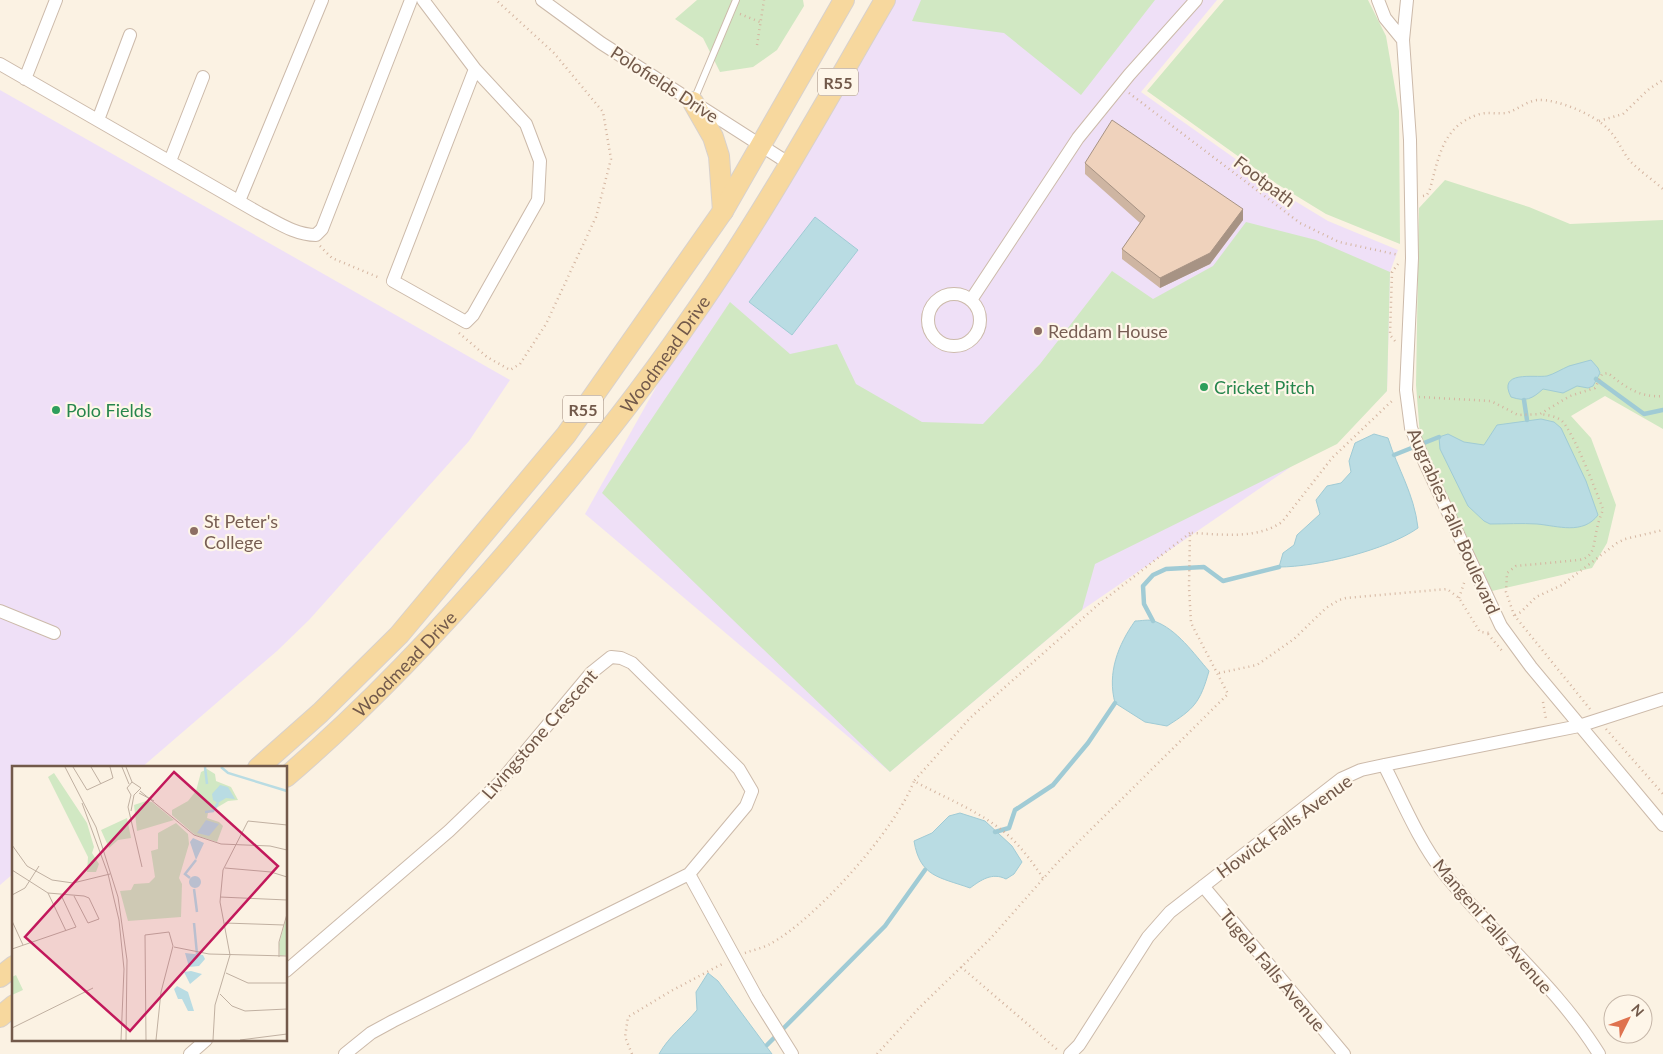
<svg xmlns="http://www.w3.org/2000/svg" width="1663" height="1054" font-family="Lato,sans-serif">
<rect width="100%" height="100%" fill="#fbf2e3"/>
<path fill="#efe0f7" d="M873,0H1217L1141,92L1295,201L1328,221L1398,250L1390,272L1387,391L1288,469L1082,610L890,772L585,514Z
M0,90L510,380L469,441L309,620L277,651L141,768H14V873L0,885Z"/>
<path fill="#d1e8c3" d="M697,0H803L804,6L777,50L753,67L720,72L703,38L675,19Z
M921,0H1155L1081,95L1004,33L912,21Z
M1224,0H1368L1386,36L1399,111L1400,244L1326,214L1277,184L1147,91Z
M1445,180L1529,207L1570,224L1663,220V429L1605,396L1571,416L1591,438L1616,505L1607,543L1592,568L1492,591L1420,436L1416,385L1419,208Z
M1246,222L1316,240L1390,272L1387,391L1337,444L1095,564L1082,610L890,772L602,493L730,302L790,354L837,344L856,384L922,422L983,424L1040,364L1112,271L1153,299L1213,266Z"/>
<path fill="#b9dce3" stroke="#a0cbd5" d="M815,217L858,250L792,335L749,302Z
M1591,360L1598,368L1600,373L1593,386L1588,388L1577,386L1563,393L1543,389C1532,399 1526,402 1511,397C1497,370 1534,378 1547,376C1554,374 1562,369 1569,366C1576,364 1584,362 1591,360Z
M1541,419L1554,422L1561,428L1586,481L1598,515C1583,535 1558,526 1537,524C1522,523 1505,524 1490,524L1484,521L1468,506L1440,449L1439,437L1448,434L1464,442L1484,445L1497,425Z
M1374,434L1388,438C1398,470 1414,493 1418,528C1387,550 1317,567 1279,567L1283,553L1294,545L1297,535L1320,514L1316,500L1327,486L1341,483L1351,472L1349,461L1355,443Z
M1135,621C1141,621 1149,619 1154,621C1177,629 1194,654 1209,671C1200,703 1194,709 1167,726L1145,722L1115,703C1107,673 1118,645 1135,621Z
M960,813L985,821L1012,846L1022,862L1014,874L1006,879C992,872 981,880 970,888C939,877 920,877 914,841L932,833L949,816Z
M708,973L718,981L772,1054H659C669,1036 684,1026 697,1010L696,992Z"/>
<g fill="none" stroke-linecap="round" stroke-linejoin="round">
<path stroke="#a0cbd5" stroke-width="4.5" d="M1596,379L1644,414L1663,410
M1524,400L1527,420
M1394,455L1439,437
M1153,621L1144,604L1143,586L1153,575L1166,569L1204,567L1223,581L1279,567
M995,832L1009,828L1015,810L1053,785L1088,743L1115,703
M767,1045L885,926L925,870"/>
<defs>
<path id="service" d="M694,100L736,0"/>
<path id="minor" d="M423,0L475,69L526,124L540,161L538,200L473,315L466,322L393,281L475,69
M542,0L601,43L790,164
M1378,0L1385,18L1403,40
M1407,0L1403,40L1410,140L1412,258L1406,390L1411,428L1425,463L1501,626L1531,667L1663,825
M0,64L259,213C277,222 295,235 316,235L322,229L411,0
M25,79L56,0
M98,120L130,35
M170,161L203,77
M239,201L322,0
M928 320a26 26 0 1 1 52 0a26 26 0 1 1-52 0Z
M971,300L1078,138L1129,75L1196,0
M0,611L54,633
M1384,765C1402,800 1418,840 1443,872C1492,934 1557,986 1599,1054
M689,874L757,998L792,1054
M1203,886L1344,1054
M286,971L449,831L500,782L591,673L611,657L621,658L632,663L739,769L752,791L746,806L689,874L393,1021L371,1033L345,1054
M190,1054L206,1040
M1070,1054L1079,1045L1148,937L1170,912L1341,779L1361,770L1384,765L1579,726L1663,699"/>
<g id="primary">
<path d="M693,102L713,137L719,156L723,211"/>
<path d="M258,768L320,713L399,635L566,435L723,211L844,0"/>
<path id="s1" d="M286,777C378,698 460,609 537,517C591,454 642,390 689,321C761,219 822,108 885,0"/>
<path d="M0,977L14,966"/>
<path d="M0,1017L14,1005"/>
</g>
</defs>
<use href="#service" stroke="#ccbaaa" stroke-width="8"/>
<use href="#minor" stroke="#ccbaaa" stroke-width="14"/>
<use href="#primary" stroke="#d8d1cc" stroke-width="22"/>
<path stroke="#d4b5a0" stroke-width="2.5" stroke-dasharray="1 4" stroke-linecap="butt" d="M740,14L760,22
M757,45L764,0
M1129,93L1300,223L1339,242L1399,255
M1599,121L1623,114L1649,89L1663,80
M1423,196L1427,195L1430,189C1439,156 1443,125 1480,114C1488,112 1497,114 1506,113C1518,110 1526,101 1538,100C1557,99 1593,114 1607,128C1617,137 1622,152 1631,162C1641,172 1653,180 1663,189
M320,246L332,258L380,278
M459,333L487,357L510,370L520,364L546,324L596,217L611,159L603,112L554,53L496,0
M1395,341L1390,335L1392,272L1398,264
M1419,397L1491,401L1518,415L1540,414
M1459,598L1465,580
M1515,615L1521,612L1536,597L1562,585L1617,543L1625,539L1663,530
M1488,634L1503,652
M1219,673L1257,665L1294,639L1326,608L1339,600L1346,598L1447,589L1459,598L1480,632L1490,633
M1543,702L1546,719
M1590,709L1514,615L1506,592L1507,573L1516,566L1579,560C1596,557 1593,543 1597,529C1598,522 1601,516 1603,509C1595,489 1575,435 1562,421C1556,416 1547,415 1540,414L1570,396L1595,388L1602,374L1608,373C1625,387 1640,398 1663,396
M1606,729L1663,794
M1043,878C1033,863 1022,848 1009,836C982,812 945,798 914,781L970,718L1100,603L1190,533
M745,953C753,950 763,948 770,944C816,919 896,829 914,781
M961,967L1059,1051
M632,1054L625,1037L628,1017L671,991L724,963
M877,1054L919,1008L990,939L1057,863L1228,694L1191,623L1189,587L1190,533C1221,534 1256,540 1282,522L1332,458L1394,399"/>
<use href="#service" stroke="#fff" stroke-width="6"/>
<use href="#minor" stroke="#fff" stroke-width="12"/>
<use href="#primary" stroke="#f7d89e" stroke-width="20"/>
</g>
<path fill="#ceb5a2" d="M1085,163L1243,220L1210,264L1160,288L1122,259V249L1140,223L1085,174Z"/>
<path fill="#a79384" d="M1243,209V220L1210,264L1160,288V278Z"/>
<path fill="#efd2bc" stroke="#a79384" d="M1112,120L1243,209L1210,253L1160,278L1122,249L1145,216L1085,163Z"/>
<g fill="#8d6e63" stroke="#fef6e9" stroke-width="2">
<circle cx="1038" cy="331" r="5"/>
<circle cx="194" cy="531" r="5"/>
</g>
<g fill="#2e9e5b" stroke="#fef6e9" stroke-width="2">
<circle cx="1204" cy="387" r="5"/>
<circle cx="56" cy="410" r="5"/>
</g>
<g text-anchor="middle" dominant-baseline="central" stroke-width="4.5" stroke-linejoin="round" paint-order="stroke">
<g fill="#fef6e9" stroke="#9c887a" stroke-width="1">
<rect x="818" y="68.5" width="40" height="27" rx="4"/>
<rect x="563" y="395.5" width="40" height="27" rx="4"/>
</g>
<g font-size="16" font-weight="bold" fill="#72594a">
<text x="838" y="82">R55</text>
<text x="583" y="409">R55</text>
</g>
<g font-size="18" fill="#72594a" stroke="#fef6e9">
<text transform="translate(665 84) rotate(33)">Polofields Drive</text>
<text transform="translate(1265 181) rotate(37)">Footpath</text>
<text stroke="none"><textPath href="#s1" startOffset="569">Woodmead Drive</textPath></text>
<text transform="translate(1454 521) rotate(66)">Augrabies Falls Boulevard</text>
<text stroke="none"><textPath href="#s1" startOffset="164">Woodmead Drive</textPath></text>
<text transform="translate(539 734) rotate(-49)">Livingstone Crescent</text>
<text transform="translate(1284 826) rotate(-36)">Howick Falls Avenue</text>
<text transform="translate(1493 926) rotate(49)">Mangeni Falls Avenue</text>
<text transform="translate(1273 970) rotate(50)">Tugela Falls Avenue</text>
</g>
<g font-size="18" fill="#785e54" stroke="#fef6e9" text-anchor="start">
<text x="1048" y="331">Reddam House</text>
<text x="204" y="521">St Peter's<tspan x="204" dy="21">College</tspan></text>
</g>
<g font-size="18" fill="#27864d" stroke="#fef6e9" text-anchor="start">
<text x="1214" y="387">Cricket Pitch</text>
<text x="66" y="410">Polo Fields</text>
</g>
</g>
<g transform="translate(12 766)">
<rect width="275" height="275" fill="#fbf2e3"/>
<path d="M195,3L203,8L204,15L219,21L226,34L216,35L196,47L195,52L207,56L211,60L205,76L183,69L160,49V44L176,35L184,25L189,6ZM42,7L75,57L82,81L80,87L87,98L84,106H75L76,91L36,11ZM134,35L140,36L162,54L125,65L122,39ZM115,52L119,72L106,74L97,82L89,64ZM164,57L176,68L177,78L167,112L170,118L169,151L116,155L108,125L119,124L122,118L137,117L143,111L139,85L146,83V67ZM275,150V189L268,190L267,178ZM4,209L11,224L0,229V211Z" fill="#d1e8c3"/>
<path d="M208,19L216,21L223,33L214,32L206,37L201,34L200,28ZM194,54L207,58L197,70L185,67ZM181,72L192,77L184,94L178,76ZM177 116a6 6 0 1 1 12 0a6 6 0 1 1-12 0ZM173,187L191,189L193,193L187,200L177,201ZM179,205L190,208L178,218L172,206ZM165,220L176,226L182,245H176L170,233H166L162,223Z" fill="#b9dce3"/>
<path fill="none" stroke="#b9dce3" stroke-width="2.5" d="M193,1L195,18M209,1L216,7L275,25M193,46L201,45L206,37M178,112L173,108L184,94M182,123L185,146M182,157L185,188"/>
<path fill="none" stroke="#c0b0a1" stroke-width="1" d="M53,1L84,61L106,131L115,194L114,274M61,1L75,24L101,12L98,1M79,1L89,18M110,1L117,18M114,1L120,16M128,25L182,69L209,78L258,80L275,84M127,27L142,35M119,29L116,41L130,101M119,29L115,22L120,16M70,37L96,108L107,154L112,203L109,274M119,45L122,29L129,22L120,16M0,79L15,100L40,114L61,117L98,108M213,102L259,106L275,111M0,104L36,127L54,165M36,127L72,130L77,132L87,153L76,157L62,130M0,129L13,122L27,100M208,131L275,134M0,155L11,179M213,157L272,159M162,181L197,188L275,190M0,183L64,161L49,129M267,191V176L275,148M214,207L236,217H275M208,228L220,240L233,245L275,243M0,262L81,222M134,274L133,169L157,166L161,180L149,226L144,274M201,274L203,239L218,189L208,136L211,104L236,55L275,59M228,274L275,268"/>
<path fill="#c2185b" fill-opacity="0.15" stroke="#c2185b" stroke-width="2.5" d="M162,6L266,100L118,265L13,171Z"/>
<rect width="275" height="275" fill="none" stroke="#72594a" stroke-width="2.5"/>
</g>
<g transform="translate(1628 1019) rotate(48)"><circle r="24" fill="#fef6e9" stroke="#c6b7a9"/>
<path d="M0-4L9 19L0 12L-9 19Z" fill="#df724e"/>
<text y="-8" font-size="14" font-weight="bold" text-anchor="middle" fill="#72594a">N</text>
</g>
</svg>
